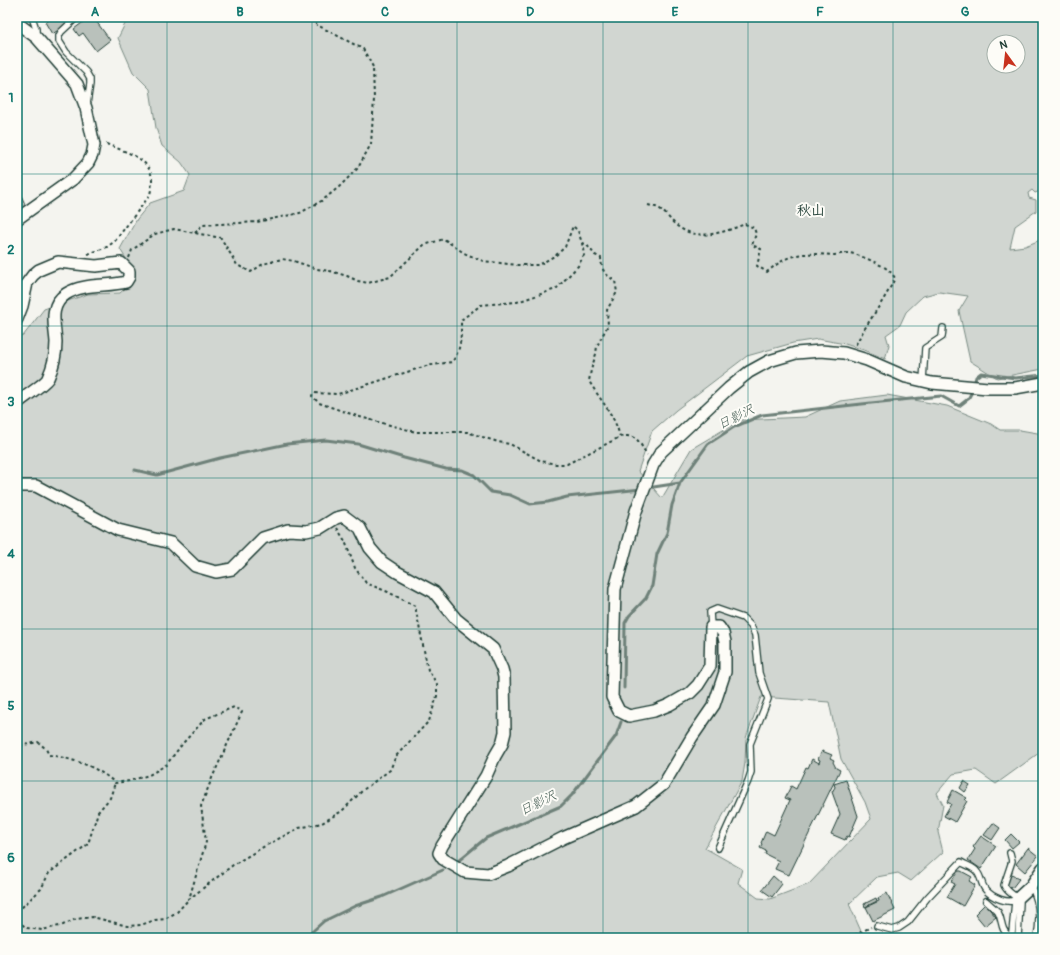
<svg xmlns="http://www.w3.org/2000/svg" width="1060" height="955" font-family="Pangolin,'Klee One',sans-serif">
<rect width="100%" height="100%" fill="#f4f4ef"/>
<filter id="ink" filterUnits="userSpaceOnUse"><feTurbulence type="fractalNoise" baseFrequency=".025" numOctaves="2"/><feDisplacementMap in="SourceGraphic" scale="8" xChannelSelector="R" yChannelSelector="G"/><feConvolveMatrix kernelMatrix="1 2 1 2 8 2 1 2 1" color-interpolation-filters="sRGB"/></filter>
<g filter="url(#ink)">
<path fill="#d1d6d1" stroke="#788a82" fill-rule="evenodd" d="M132,17H1043V190L1035,193L1032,190L1028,193L1029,198L1036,200V211L1015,226L1010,248L1025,246L1043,239V369L997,378L970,361L959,311L968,296L939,292L923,296L906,312L900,325L886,335L889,345L885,359L867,351L845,344L818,339L793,343L747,356L676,410L652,431L638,471L662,498L691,449L740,420L805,417L840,401L887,395L947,406L991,424L1000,430H1020L1043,434V750L996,784L976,770L953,774L937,793L943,805L938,832L943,852L911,881L898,873L877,877L849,904L864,938H17V338L23,336L44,309L88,294L120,293L132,282L131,267L120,249L137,219L150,203L184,191L190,175L181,162L162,146L156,128L150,89L133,72L118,38L125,24ZM994,42H1018V66H994ZM761,697L829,702L841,759L865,802L871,819L809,884L770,899L758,898L738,883L742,869L705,848L742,781L745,763L746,738Z"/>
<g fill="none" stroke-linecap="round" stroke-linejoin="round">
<path stroke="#6e8179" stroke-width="3" d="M974,384L976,377L981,373L1015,378L1043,375
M135,470L157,475L220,458L287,444L326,440L358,444L404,458L446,469L462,470L474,475L491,492L510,495L530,504L548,502L567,497L641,489
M647,488L680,483
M624,688L625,623L629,616L646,598L652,586L657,554L667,533L672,505L680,483L708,444L734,427L762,415L871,403L941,396L959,406L968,399L973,390
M458,861L486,838L561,806L572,795L616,736L621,722
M305,938L324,921L355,906L382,897L443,870"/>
</g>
<path fill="#b9c1bb" stroke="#1f3d34" d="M54,17H62L67,25L52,34L45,22Z
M90,17H93L110,40L96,51L83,33L79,36L74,29Z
M21,195L27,209L22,211L17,201V197Z
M822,751L832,755L830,758L834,760L833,762L836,768L840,770L789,875L775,869L779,861L765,854L766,851L760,848L762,844L761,843L766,831L774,835L790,800L785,798L791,786L796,789L806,767L808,768L812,759L819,763L820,760L818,759Z
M846,780L858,816L849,837L847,836L845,840L831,834L840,814L832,792L835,787L834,784Z
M964,781L970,785L965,792L960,788Z
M953,790L967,798L965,800L967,801L955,822L944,816L951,804L947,802Z
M993,823L1000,828L992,840L984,835Z
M1011,834L1019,842L1012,848L1005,840Z
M981,836L996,846L981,869L968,860L975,849L973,847Z
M1028,848L1038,856L1025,872L1016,864Z
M958,871H961L972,877L969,881L975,885L963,906L947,897L955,884L951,882Z
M1012,874L1019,879L1012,888L1005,884Z
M773,876L782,884L772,897L762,890Z
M887,893L895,910L873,921L866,907L879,901L878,898Z
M876,898L877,901L865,907L864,904Z
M985,904L996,917L985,926L975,914Z"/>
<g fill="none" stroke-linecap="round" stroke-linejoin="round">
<defs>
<path id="service" d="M32,17L36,29V37
M77,17L61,32L59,36V41L66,52L86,72L90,79V84L87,104
M923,381L925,348L942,337L943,328
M711,627L710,612L717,609L743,618L751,626L755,635L759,673L768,699L750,744L751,772L748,781L718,848
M1010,853L1012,861L1004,885C1007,893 1016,895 1020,902L1018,938
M1031,886C1040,901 1040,921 1037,938
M986,901C990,905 995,908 998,912C1003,921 1000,929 1009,936L1012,933L1015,901
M877,926L892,930L899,928L908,922L927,898L961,862C965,865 974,867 977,872C981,876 981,884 985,889C991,897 1010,906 1018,898"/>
<path id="minor" d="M17,23L36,37L77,84L86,108L94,145L92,155L88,163L73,179L17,219
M17,319L22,306L27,283L33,275L39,270L58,262L96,266L121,263L129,271V277L126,282C107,287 83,283 66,294C48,306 55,325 56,342C56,354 53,367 48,378C46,383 23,398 17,403
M17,486H36L118,530L171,543L195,566L216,572L232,569L263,538L288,530L306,531L320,528L336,518L344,516L360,528L370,548L382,562L397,572L434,592L456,619L493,649L502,669L504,677L505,732L502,744L495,756L486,776L442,846L439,853L443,859L465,872L488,874L508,866L563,838L636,806L664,784L692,737L714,705L725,672V642L723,633L719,627H711L710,666L698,685L690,693L669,705L654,711L629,716L619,711L612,697L615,589L636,511L653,465L661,452L729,388L749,372L769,361L796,353L821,351L844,353L867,360L906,377L932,383L988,388H1015L1043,383
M1018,898L1031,886L1043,868"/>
</defs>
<use href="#service" stroke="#1f3d34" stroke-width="8"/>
<use href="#minor" stroke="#1f3d34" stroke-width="14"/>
<path stroke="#1f3d34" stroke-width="2" stroke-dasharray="3 3" stroke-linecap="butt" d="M648,205C652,206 657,207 660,209C667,214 672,223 680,228C700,241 725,232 745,224L754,228L756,234L752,245L761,249L757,266L767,272C792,251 802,253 833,255C838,255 843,253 848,253C856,253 880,264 887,269C890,271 893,275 895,278C884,302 867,322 855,346
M195,233L202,225L257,222L300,213L323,200L339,187L358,168L371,144L374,99L373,67L363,49L317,25L310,17
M582,243L586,244L595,255L601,258C602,272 604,273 615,281L617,292L607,310L608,325L597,346L596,354L591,370L589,381C600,400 615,415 620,437
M88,254L107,247L115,241L150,195C151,190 152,184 152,179C150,156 121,151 104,143
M129,258L132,250L155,234L174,229L221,238L237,265L251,272L263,264L282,259L294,261L317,269L330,271L347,276L358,281L368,283L390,277L424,245L444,239L464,253L483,261L517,265H539L556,255L565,247L573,226L578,231L582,243L584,255L578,266L556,289L517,302L481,305L461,320C461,335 462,349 452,362L426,366L338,394L313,393L312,396L319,403L360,417L416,432H467L498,442L510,444L541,461L556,464H567L620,437C637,433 639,442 647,455
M17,757L19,746L38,742L46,749L49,755C73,759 97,766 115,783L129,781L149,775L166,765L184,742L205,719L234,707L242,712L212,778L201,806L206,842L189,899L233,865L265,846L299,828L322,823L342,811L363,790L390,770L396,756L429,721L437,696V684L428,670L415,606L388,592L366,583L355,568L345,541L337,528
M17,918L19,910L41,889L49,873L88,844L98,812L110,798L115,783
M17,921L27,928L42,930L63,925L76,919L93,917L127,926L141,925L155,920L165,919L177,912L189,899
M849,938L871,927"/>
<use href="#service" stroke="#fdfcf7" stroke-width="5.5"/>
<use href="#minor" stroke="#fdfcf7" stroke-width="11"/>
</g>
</g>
<path fill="none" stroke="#0f766e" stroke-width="1" stroke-opacity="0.55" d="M167,17V938M312,17V938M457,17V938M603,17V938M748,17V938M893,17V938M17,174H1043M17,326H1043M17,478H1043M17,629H1043M17,781H1043"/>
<g text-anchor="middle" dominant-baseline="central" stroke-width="4" stroke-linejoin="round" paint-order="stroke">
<g font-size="13" font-style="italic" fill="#475f56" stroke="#fdfcf7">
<text transform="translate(736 417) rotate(-26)">日影沢</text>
<text transform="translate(538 803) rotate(-26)">日影沢</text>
</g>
<g font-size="14" font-weight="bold" fill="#1f3d34" stroke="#fdfcf7">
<text x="811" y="210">秋山</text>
</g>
</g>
<rect width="1060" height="955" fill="none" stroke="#fdfcf7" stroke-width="44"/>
<g transform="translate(1006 54) rotate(345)"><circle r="19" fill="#fdfcf7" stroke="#a4b0a9"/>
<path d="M0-3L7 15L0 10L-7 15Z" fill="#c8321e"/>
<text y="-6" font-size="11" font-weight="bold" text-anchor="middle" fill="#1f3d34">N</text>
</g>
<rect x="22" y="22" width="1016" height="911" fill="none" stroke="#0f766e" stroke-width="1.5"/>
<g font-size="13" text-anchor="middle" font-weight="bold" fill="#0f766e">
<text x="95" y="16">A</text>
<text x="240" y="16">B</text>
<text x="385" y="16">C</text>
<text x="530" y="16">D</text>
<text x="675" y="16">E</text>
<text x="820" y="16">F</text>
<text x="965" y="16">G</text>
<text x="11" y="102">1</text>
<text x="11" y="254">2</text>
<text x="11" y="406">3</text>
<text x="11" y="558">4</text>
<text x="11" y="710">5</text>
<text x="11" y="862">6</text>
</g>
</svg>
